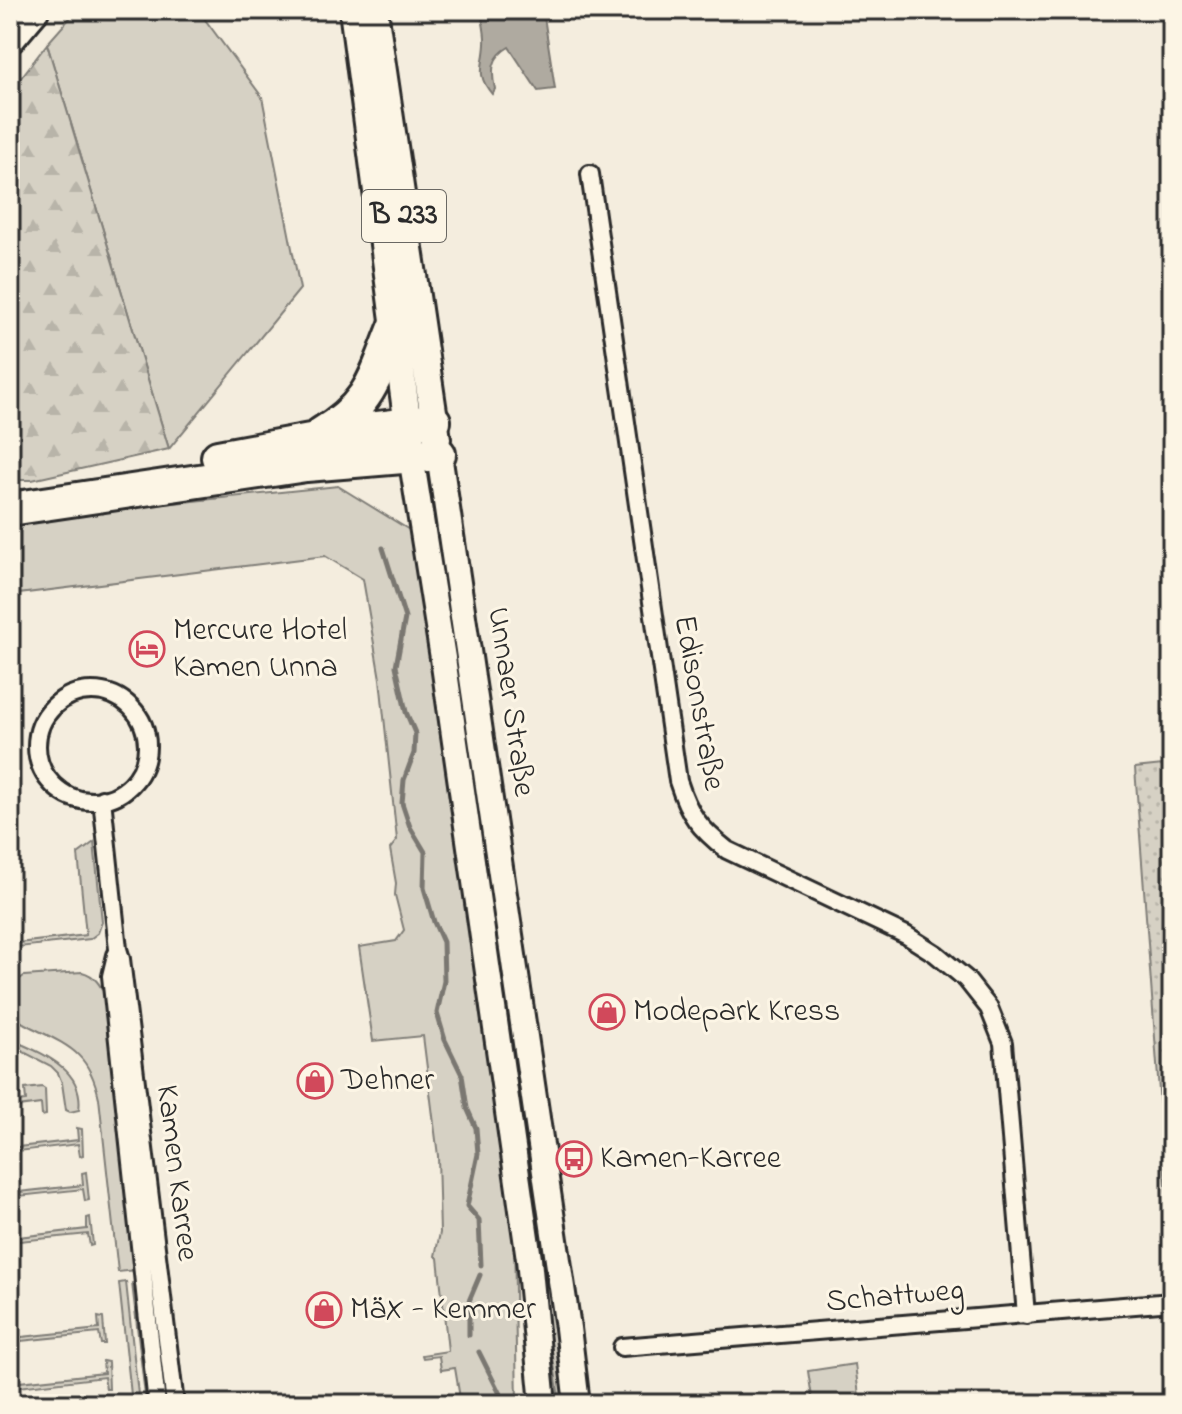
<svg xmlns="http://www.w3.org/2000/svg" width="1182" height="1414" font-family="'Indie Flower',sans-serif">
<defs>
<pattern id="forest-firs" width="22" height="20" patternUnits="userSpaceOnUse" patternTransform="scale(2)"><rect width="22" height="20" fill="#d6d1c4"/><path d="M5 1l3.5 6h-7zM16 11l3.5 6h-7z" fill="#b8b4a9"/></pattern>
<pattern id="garden-dots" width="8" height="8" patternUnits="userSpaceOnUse" patternTransform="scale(2)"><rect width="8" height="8" fill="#d6d1c4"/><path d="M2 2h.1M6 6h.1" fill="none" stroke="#b8b4a9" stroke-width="1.8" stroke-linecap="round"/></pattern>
</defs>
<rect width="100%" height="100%" fill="#f4edde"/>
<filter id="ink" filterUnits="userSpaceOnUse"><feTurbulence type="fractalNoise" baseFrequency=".0125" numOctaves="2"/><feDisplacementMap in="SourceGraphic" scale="16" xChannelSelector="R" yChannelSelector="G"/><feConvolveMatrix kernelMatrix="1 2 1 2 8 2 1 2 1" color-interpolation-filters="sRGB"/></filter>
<g filter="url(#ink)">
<path fill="#d6d1c4" stroke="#807e78" stroke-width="2" d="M77,10H198L262,97L300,289L169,449L47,44Z
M338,486L411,531L436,684L514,1236L517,1404H461L455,1368L441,1370L439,1356L423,1358L422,1355L448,1351L438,1258L435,1256L440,1233L438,1156L423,1036L373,1041L359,947L396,941L404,930L395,895L396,883L390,849L397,840L380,679L363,579L325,556L10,595V520Z
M94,842L102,922L98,933L90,939L10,948V944L86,935L78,854Z
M82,972C95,975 101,986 106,997L136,1270L118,1272L99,1098C90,1057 74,1048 37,1030C27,1025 17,1021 10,1013V986L24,976Z
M10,1039C41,1053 85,1068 79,1110L70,1112L66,1110L62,1083L58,1073L51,1066L10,1045Z
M42,1087L45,1089L46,1115L42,1116L41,1104L10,1108V1103L26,1101L25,1089Z
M77,1128L82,1129L83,1155L80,1156L78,1144L10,1152V1148L78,1140Z
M86,1172L89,1200L85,1201L83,1189L10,1197V1193L83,1185L82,1173Z
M90,1217L93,1245L90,1246L88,1234L10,1242V1238L87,1229V1218Z
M548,1274L567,1404H560L541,1277Z
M126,1282L139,1404H132L119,1283Z
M138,1282L151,1404H146L132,1283Z
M98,1317L103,1318L105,1344H101L99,1333L10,1342L12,1338L99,1329Z
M103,1361L108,1362L109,1389H106L104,1377L10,1388V1383L104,1373Z
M855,1364L860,1404H813L808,1371Z"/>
<path fill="url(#forest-firs)" stroke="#807e78" stroke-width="2" d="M47,44L169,449L32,480H10V92Z"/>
<path fill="url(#garden-dots)" stroke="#807e78" stroke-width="2" d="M1172,764V1267L1135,768Z"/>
<path fill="#afaaa0" stroke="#7a7771" stroke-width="2" d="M481,10H543L555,89L538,91L509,47C491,57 491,71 495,89L492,94C475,74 484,66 485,44C486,33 482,21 481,10Z"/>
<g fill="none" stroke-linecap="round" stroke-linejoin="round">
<path stroke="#7a7771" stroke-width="5" d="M383,548L405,618L396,666L406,712L415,733L414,753L404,780L402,803L410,827L425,852L424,888L434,922L443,942L444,981L437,1013L445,1040L462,1075L467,1108L476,1128L478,1154L467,1206L479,1220L481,1265
M469,1335V1301L480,1275
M479,1352L501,1396L500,1404"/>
<defs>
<path id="street" d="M590,174L678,781C689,815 699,828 727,850L906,935L936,954L966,979L989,1008L1003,1043L1026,1315
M37 746a55 55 0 1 1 110 0a55 55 0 1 1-110 0Z
M102,799L118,949L121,959L175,1404
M116,955L111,976L157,1404
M622,1347L1172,1302"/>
<path id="secondary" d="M439,454L568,1328L577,1404
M411,456L443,658L529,1259L543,1404"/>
<path id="primary" d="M353,10L410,441
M374,10L437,439"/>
<path id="highway" d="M10,36L32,10
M321,434C372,404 375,376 396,325
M218,457L370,429L434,421
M10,509L306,465L439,454"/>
</defs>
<use href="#street" stroke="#2b2b2b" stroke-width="22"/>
<use href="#secondary" stroke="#2b2b2b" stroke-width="30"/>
<use href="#primary" stroke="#2b2b2b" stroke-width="32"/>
<use href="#highway" stroke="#2b2b2b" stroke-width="38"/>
<use href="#street" stroke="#fcf5e5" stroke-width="16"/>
<use href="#secondary" stroke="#fcf5e5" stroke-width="24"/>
<use href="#primary" stroke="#fcf5e5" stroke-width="26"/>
<use href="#highway" stroke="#fcf5e5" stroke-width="32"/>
</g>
</g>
<defs>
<symbol id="hotel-ring" viewBox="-11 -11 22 22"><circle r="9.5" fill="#fcf5e5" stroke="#d1495b" stroke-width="1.5"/><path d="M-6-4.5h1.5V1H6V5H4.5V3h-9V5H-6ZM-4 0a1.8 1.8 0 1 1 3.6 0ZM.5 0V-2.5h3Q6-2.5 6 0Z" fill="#d1495b"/></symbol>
<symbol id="shop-ring" viewBox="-11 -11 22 22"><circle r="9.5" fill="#fcf5e5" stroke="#d1495b" stroke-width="1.5"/><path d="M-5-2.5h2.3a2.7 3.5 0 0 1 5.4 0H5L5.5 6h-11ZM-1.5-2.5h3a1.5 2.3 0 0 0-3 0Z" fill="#d1495b"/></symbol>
<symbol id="bus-ring" viewBox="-11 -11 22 22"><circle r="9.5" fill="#fcf5e5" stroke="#d1495b" stroke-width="1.5"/><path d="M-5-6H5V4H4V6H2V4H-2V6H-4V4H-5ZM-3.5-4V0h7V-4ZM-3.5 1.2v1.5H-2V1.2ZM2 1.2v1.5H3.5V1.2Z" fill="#d1495b"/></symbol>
</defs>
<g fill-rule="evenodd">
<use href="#hotel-ring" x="127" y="629" width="40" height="40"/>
<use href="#shop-ring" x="587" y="992" width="40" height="40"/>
<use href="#shop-ring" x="295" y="1061" width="40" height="40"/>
<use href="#bus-ring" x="554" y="1139" width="40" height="40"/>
<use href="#shop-ring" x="304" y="1290" width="40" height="40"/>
</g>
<g text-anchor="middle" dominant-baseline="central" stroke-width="6" stroke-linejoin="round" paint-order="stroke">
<rect fill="#fcf5e5" stroke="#6a6863" stroke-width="2" x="362" y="190" width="84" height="52" rx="6"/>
<g font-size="30" font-weight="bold" fill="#2b2b2b">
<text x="404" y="216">B 233</text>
</g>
<g font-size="32" fill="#2b2b2b" stroke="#fcf5e5" text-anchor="start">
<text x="173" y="631">Mercure Hotel<tspan x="173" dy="37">Kamen Unna</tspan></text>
<text x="633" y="1012">Modepark Kress</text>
<text x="341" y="1081">Dehner</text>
<text x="600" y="1159">Kamen-Karree</text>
<text x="350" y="1310">MäX - Kemmer</text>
</g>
<g font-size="32" fill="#2b2b2b" stroke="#fcf5e5">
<text transform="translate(510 702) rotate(82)">Unnaer Straße</text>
<text transform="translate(698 703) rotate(80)">Edisonstraße</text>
<text transform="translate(176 1173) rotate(83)">Kamen Karree</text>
<text transform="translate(895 1297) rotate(-5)">Schattweg</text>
</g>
</g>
<rect width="1182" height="1414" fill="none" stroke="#fcf5e5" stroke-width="40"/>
<rect x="20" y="20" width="1142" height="1374" fill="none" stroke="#2b2b2b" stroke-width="3" filter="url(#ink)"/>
</svg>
